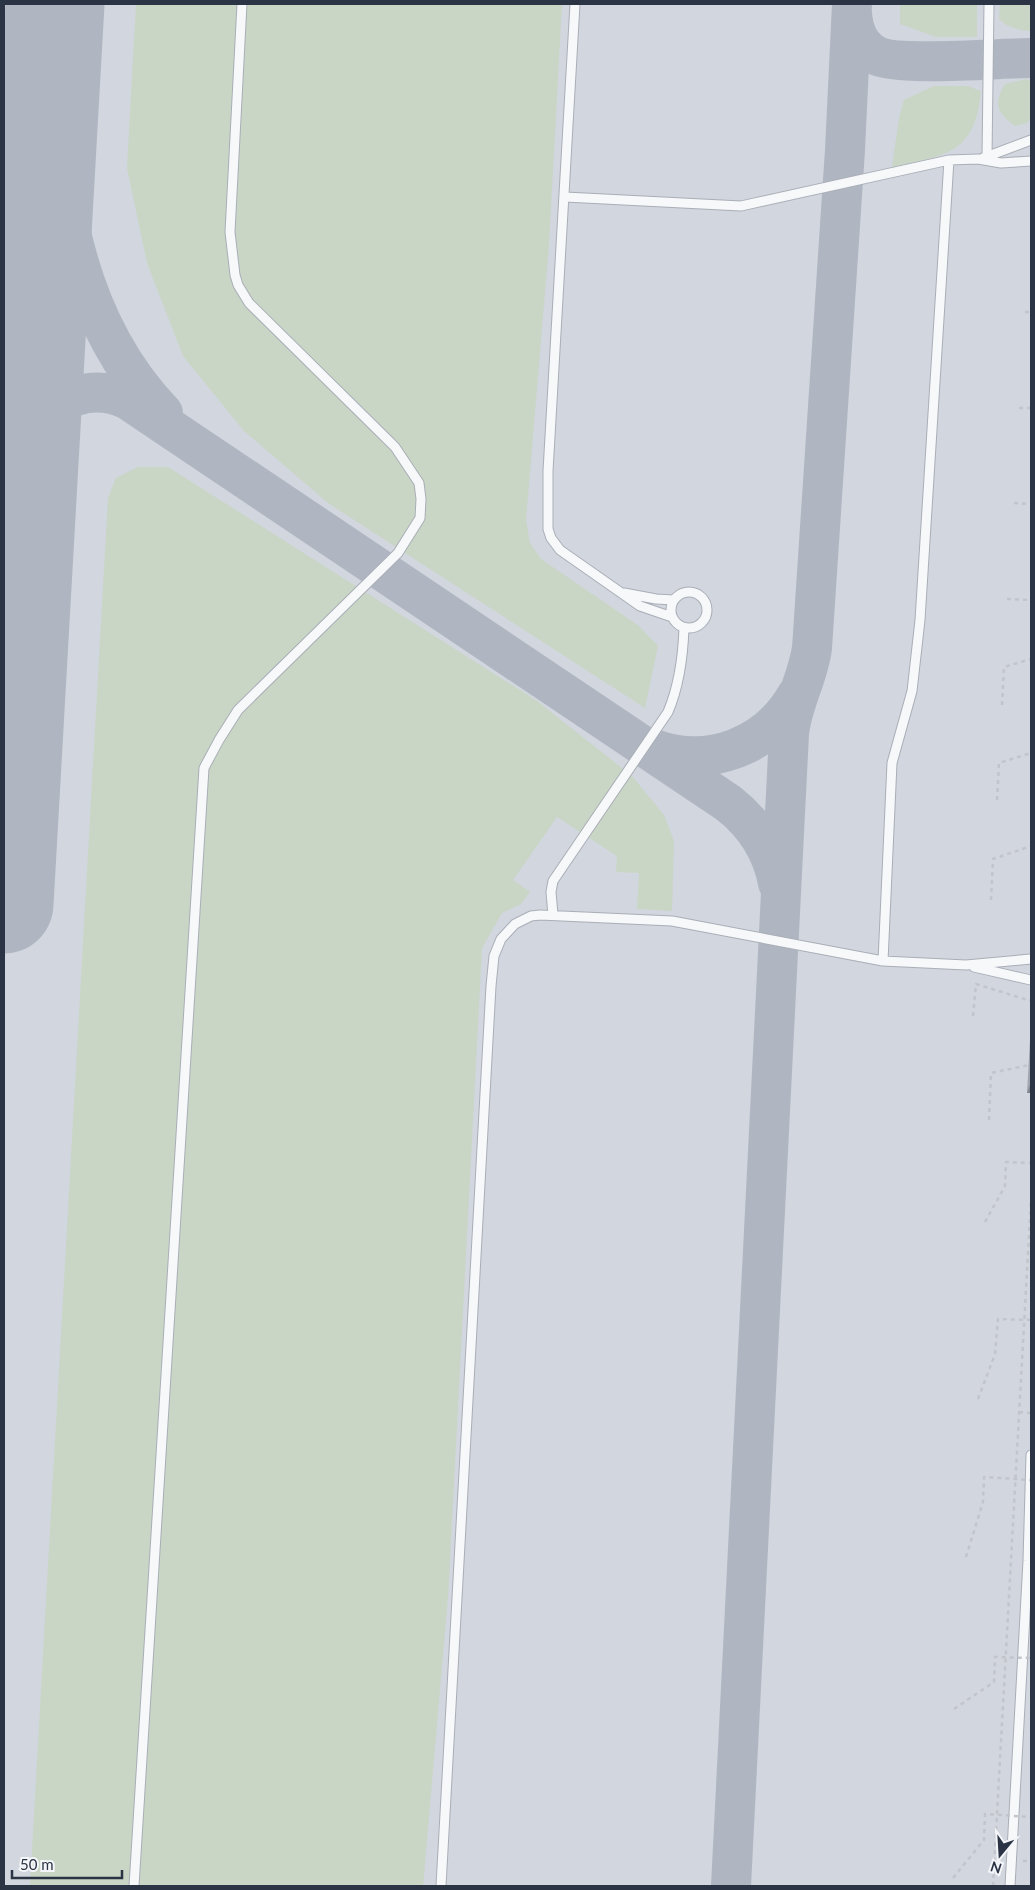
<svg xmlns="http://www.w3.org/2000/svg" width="1035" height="1890" font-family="Lato,sans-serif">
<rect width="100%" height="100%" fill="#e4e7ec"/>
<path fill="#d2d6de" d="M4,4H1031V1886H4Z"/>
<path fill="#c9d6c5" d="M136,4H562L549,244L526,520L530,543L541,559L639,626L658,646L645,708L328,503L244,431L183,356L147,263L127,168Z
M900,4H977V37H936L900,24Z
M1000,4H1031V31C1017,30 1009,28 999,19Z
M1026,79L1031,82V118L1027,123L1015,126C997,113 993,104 1005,84Z
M934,86H968L981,91C975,154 947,155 892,167L899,118L904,100Z
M138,467H168L537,701L632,776L664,815L674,841L672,911L637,909L639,873L616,872L617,856L557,817L513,880L530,892L521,904L502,913L482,948L448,1597L423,1886H30L108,498L116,478Z"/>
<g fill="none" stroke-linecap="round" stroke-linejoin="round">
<path stroke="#b0b6c1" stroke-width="40" d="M55,4C52,147 58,303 163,413
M852,13C853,30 860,47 875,55C896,67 1001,58 1031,58
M4,273C45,252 41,207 43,167
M4,343C23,377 29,415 27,455
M25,519C30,474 24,415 76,396C94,390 111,392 128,400L728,803C754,823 772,851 778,883
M654,749C709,769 768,746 797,695
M731,1886L789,734C792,703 808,678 812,648L845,150L852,4"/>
<path stroke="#b0b6c1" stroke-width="99" d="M4,904L55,4"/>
<defs>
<path id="lane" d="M575,4L548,471V529L551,538L560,550L640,606L672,617
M987,156L989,4
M983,158L1031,140
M565,197L741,206L949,160L978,159L1001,163L1031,161
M671 610a18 18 0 1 1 36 0a18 18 0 1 1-36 0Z
M624,593L656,599L674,600
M553,915L551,892L553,881L668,712C679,686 683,656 684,628
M883,961L892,763L912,691L920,620L949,160
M974,967L1031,980
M134,1886L204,768L219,740L238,710L398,553L420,518L421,499L419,483L395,447L249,303L238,285L235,275L230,232L242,4
M441,1886L491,986L494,956L501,939L515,924L531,916L540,915L672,921L883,961L966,965L1031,959
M1010,1886L1028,1561L1031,1455"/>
</defs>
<use href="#lane" stroke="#a9aeb7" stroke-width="11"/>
<path stroke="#c2c5cb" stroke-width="2.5" stroke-dasharray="4 4" stroke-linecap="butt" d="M1025,312H1031
M1019,408H1031
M1014,503L1031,504
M1007,599L1031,600
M1002,705L1004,667L1031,659
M997,800L999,763L1031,753
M991,900L993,859L1031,846
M973,1016L976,984L1031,1001
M989,1120L991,1073L1029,1065
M985,1222L1005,1186L1006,1162L1031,1163
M1019,1412L1031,1413
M1023,1861H1031
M993,1886L1031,1199"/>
<use href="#lane" stroke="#f7f8fa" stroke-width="9"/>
<path stroke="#c2c5cb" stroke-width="2.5" stroke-dasharray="4 4" stroke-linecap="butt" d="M978,1399L995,1354L998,1319L1031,1320
M966,1557L983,1502L984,1477L1031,1480
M954,1709L994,1682L995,1657L1031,1658
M953,1878L984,1840L985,1814L1031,1817"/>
</g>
<path fill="#a1a5ae" d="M1031,1022V1093H1027Z"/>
<path fill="#83868d" d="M1031,1082V1093H1027Z"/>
<rect width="1035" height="1890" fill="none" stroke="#2b3445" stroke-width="10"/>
<g transform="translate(1000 1855) rotate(198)" stroke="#f4f6f9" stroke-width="4" paint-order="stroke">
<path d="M0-4L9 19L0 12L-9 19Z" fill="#2b3445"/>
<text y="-8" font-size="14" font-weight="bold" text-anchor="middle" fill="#2b3445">N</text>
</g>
<path d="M12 1870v8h110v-8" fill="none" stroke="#2b3445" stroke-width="2.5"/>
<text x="20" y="1870" font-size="15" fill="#2b3445" stroke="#f4f6f9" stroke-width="4" paint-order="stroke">50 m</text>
</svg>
